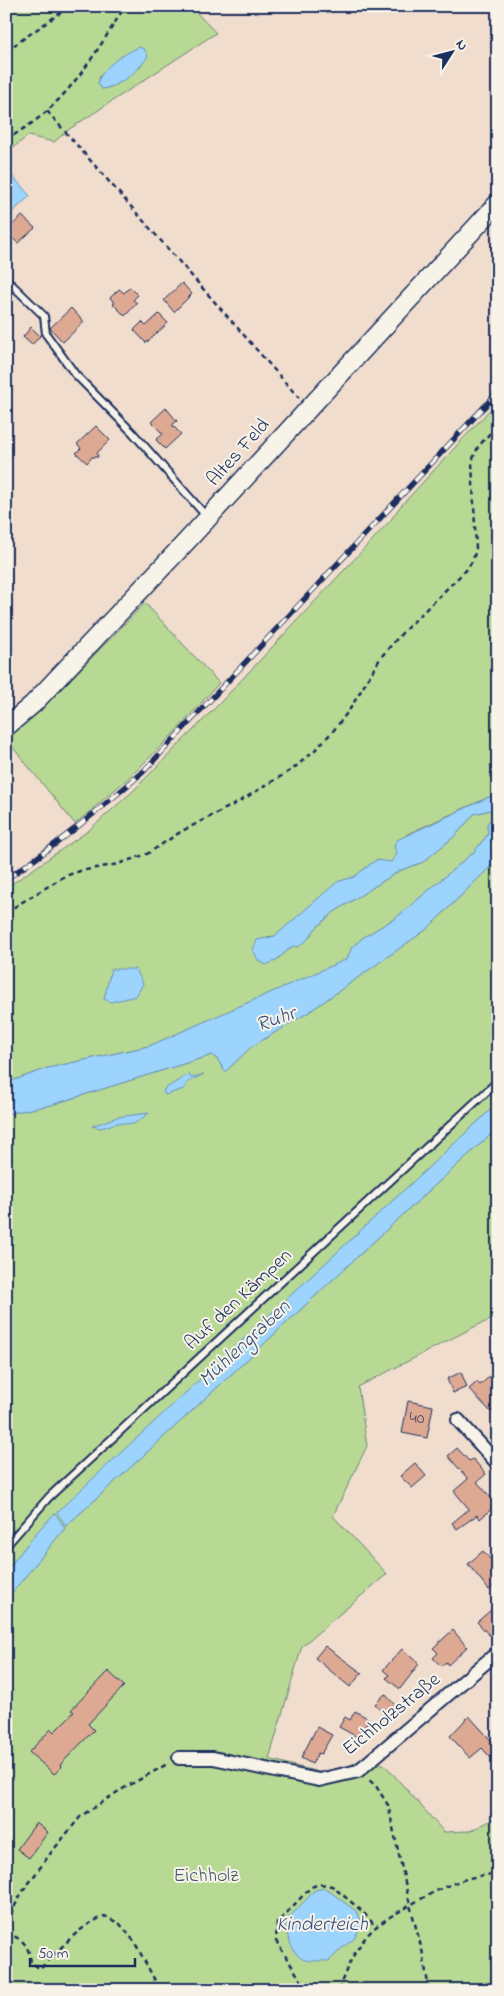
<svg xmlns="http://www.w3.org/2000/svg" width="504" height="1996" font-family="'Indie Flower',sans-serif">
<rect width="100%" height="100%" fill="#f0ddce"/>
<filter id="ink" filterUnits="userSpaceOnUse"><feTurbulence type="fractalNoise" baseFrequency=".02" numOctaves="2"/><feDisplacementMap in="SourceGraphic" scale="10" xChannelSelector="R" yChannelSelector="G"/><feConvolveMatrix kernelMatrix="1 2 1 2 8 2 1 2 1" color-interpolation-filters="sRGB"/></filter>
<g filter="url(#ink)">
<path fill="#b8d993" stroke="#6a8478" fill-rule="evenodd" d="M6,6H190L216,33L68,130L54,142L28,136L6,153ZM142,65C131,75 117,87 102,89L98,83L100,76Z
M498,401V793L407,834L391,863L376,860L354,877L338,882L275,936L267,937L275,961L293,946L307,940L315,929L334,912L399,871L423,862L456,835L474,814L498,808L487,824L488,834L474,852L397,917L364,937L352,947L348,959L149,1046L48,1068L6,1083V888L88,831L133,791L219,704L390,521L399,508Z
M145,603L219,683L177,730L133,774L75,824L6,739L70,680Z
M498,859V1077L326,1234L221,1336L46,1497L6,1539V1114L51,1105L212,1055L218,1060L225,1072L251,1047L309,1012L427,929Z
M498,1086V1103L243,1340L66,1526C212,1395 352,1259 498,1128V1317L478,1325L358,1387L367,1446L333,1516L387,1574L302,1646L269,1759L326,1774L347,1767L365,1757L385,1765L444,1832L470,1831L498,1817V1990H6V1600L65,1528L55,1514L37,1532L6,1571V1550L41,1511L79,1474Z"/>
<path fill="#9dd4fd" stroke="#6992bd" d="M139,47L144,49L148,56C139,71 120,86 102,89L98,83C103,65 123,55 139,47Z
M9,172L30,196L6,218V175Z
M498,793V808L474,814L456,835L423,862L399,871L334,912L315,929L307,940L298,947L293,946L275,961L266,965L258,960L253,950L257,940L275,936L337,882L354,877L376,860L391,862L397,854L394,846L397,840Z
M498,809V859L427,929L309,1012L251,1047L225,1072L218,1060L212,1055L51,1105L6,1114V1083L48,1068L149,1046L347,959L352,947L364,937L397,917L474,852L488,834L487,824Z
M111,969H136L143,984L136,996L111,1002L104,999Z
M189,1074L191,1078L204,1074L188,1082L184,1089L165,1095L163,1090Z
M498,1103V1128C352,1259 212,1395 66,1526L57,1512Z
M149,1113L134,1124L117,1123L101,1128L92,1126L117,1117Z
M55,1513L65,1528L6,1600V1571L37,1532Z
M325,1888L357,1912L362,1923L354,1939L342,1948L329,1961C322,1960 312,1962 305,1960C292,1956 286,1933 285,1922L315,1890Z"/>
<path fill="#dea993" stroke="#1b2f5e" d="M22,216L35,228L18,243L6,233V231Z
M182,283L192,294L174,312L164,300Z
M130,287L138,295L133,300L137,303L125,316L113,304L115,303L110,298L119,289L124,293Z
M71,308L84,322L63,342L50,328Z
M159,314L168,323L146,343L134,330L142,322L146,326Z
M31,327L40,336L32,345L23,337Z
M166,408L177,421L172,425L181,434L165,449L156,440L163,434L151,422Z
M96,426L110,440L97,453L98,457H92L87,463L76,453L81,448L77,444Z
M498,1369V1396L493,1401L498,1407L491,1412L469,1389L477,1382L480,1385Z
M461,1372L467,1387L453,1393L447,1379Z
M408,1401L433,1406L427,1438L402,1433Z
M457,1448L469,1461L473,1459L486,1474L477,1482L497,1504L480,1519L477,1515L457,1529L452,1523L469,1509L454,1491L468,1479L448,1456Z
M415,1463L426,1476L412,1488L400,1476Z
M483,1551L490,1559L498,1552V1583L489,1590L468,1564Z
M498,1604V1628L489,1635L477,1622Z
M453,1630L467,1647L448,1665L446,1662L441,1666L433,1658L438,1653L433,1648Z
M325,1646L362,1673L350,1687L315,1658Z
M402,1649L419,1664L400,1689L386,1678L389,1675L383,1670Z
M108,1671L124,1686L88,1724L94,1730L60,1765L62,1767L54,1774L29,1752L51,1729L54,1732L74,1712L71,1710Z
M385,1694L395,1705L384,1714L375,1704Z
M355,1711L369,1719L359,1738L339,1727L345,1717L350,1720Z
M469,1716L498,1748V1751L490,1757L482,1748L470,1758L450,1736Z
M317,1727L332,1735L321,1754L318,1753L312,1764L301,1758Z
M36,1823L48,1832L29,1858L17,1849Z"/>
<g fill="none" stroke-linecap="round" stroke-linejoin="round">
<defs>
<path id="service" d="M6,279L44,316L46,334L75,374L133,433L207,517
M6,1546L49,1497L498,1081"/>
<path id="minor" d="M458,1420L498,1464
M179,1758H213L319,1780L358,1771L498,1652"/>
<path id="secondary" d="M6,727L33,704L185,543L498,203"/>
</defs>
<use href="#service" stroke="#1b2f5e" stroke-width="10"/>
<use href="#minor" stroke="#1b2f5e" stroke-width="16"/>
<use href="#secondary" stroke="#1b2f5e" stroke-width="21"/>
<path stroke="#1b2f5e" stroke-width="2.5" stroke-dasharray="5 4" stroke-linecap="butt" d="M6,51L70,6
M47,111L299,398
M6,140C20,131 35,122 47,111C79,82 103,42 125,6
M6,912L65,876L80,871L118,864L147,854L182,831L235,804L293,769L315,750L334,730L350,709L381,657L402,633L467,569L473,560L476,549L472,461L478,447L498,424
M6,1923L21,1894L50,1854L81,1816L119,1791L169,1763
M6,1933C23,1939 28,1944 31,1962L40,1969C61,1949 78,1926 105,1916L120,1924L134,1941L160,1990
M307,1990L276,1941L277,1923L311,1887L320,1884L332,1886L362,1911L376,1927
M339,1990C345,1969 360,1939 377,1926C387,1918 399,1912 410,1905L388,1805L376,1786L369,1780
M429,1990L423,1954L410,1905C439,1889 464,1875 498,1874"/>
<use href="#service" stroke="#f7f3e8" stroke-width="6"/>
<use href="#minor" stroke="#f7f3e8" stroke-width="12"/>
<use href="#secondary" stroke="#f7f3e8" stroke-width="18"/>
<defs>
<path id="rail" d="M6,879C55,847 98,810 142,773L498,392"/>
</defs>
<use href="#rail" stroke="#1b2f5e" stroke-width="5.5"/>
<use href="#rail" stroke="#f7f3e8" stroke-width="4" stroke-dasharray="11" stroke-linecap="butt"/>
</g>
</g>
<g text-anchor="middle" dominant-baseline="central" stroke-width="4" stroke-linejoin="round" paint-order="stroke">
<g font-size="18" fill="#4c4e6b">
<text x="417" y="1419">40</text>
</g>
<g font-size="20" fill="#1b2f5e" stroke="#f7f3e8">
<text transform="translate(239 453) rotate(-48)">Altes Feld</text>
<text transform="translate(239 1300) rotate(-43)">Auf den Kämpen</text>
<text transform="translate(392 1715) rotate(-39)">Eichholzstraße</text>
</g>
<g font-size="20" fill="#425a6b" stroke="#f7f3e8">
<text x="206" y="1876">Eichholz</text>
</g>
<g font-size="21" font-style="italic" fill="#35507e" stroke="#f7f3e8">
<text transform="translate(276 1020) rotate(-19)">Ruhr</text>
<text transform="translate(245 1344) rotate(-43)">Mühlengraben</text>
<text x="322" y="1925">Kinderteich</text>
</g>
</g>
<rect width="504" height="1996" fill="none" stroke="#f7f3e8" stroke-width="25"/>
<rect x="12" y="12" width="479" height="1971" fill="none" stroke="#1b2f5e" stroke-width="2" filter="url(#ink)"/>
<g transform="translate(452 52) rotate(54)" stroke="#f7f3e8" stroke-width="4" paint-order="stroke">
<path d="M0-4L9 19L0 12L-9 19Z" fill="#1b2f5e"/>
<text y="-8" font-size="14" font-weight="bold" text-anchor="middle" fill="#1b2f5e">N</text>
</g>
<path d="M30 1958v8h105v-8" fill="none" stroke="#1b2f5e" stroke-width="2.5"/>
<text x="38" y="1958" font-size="15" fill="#1b2f5e" stroke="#f7f3e8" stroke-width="4" paint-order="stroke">50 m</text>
</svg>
